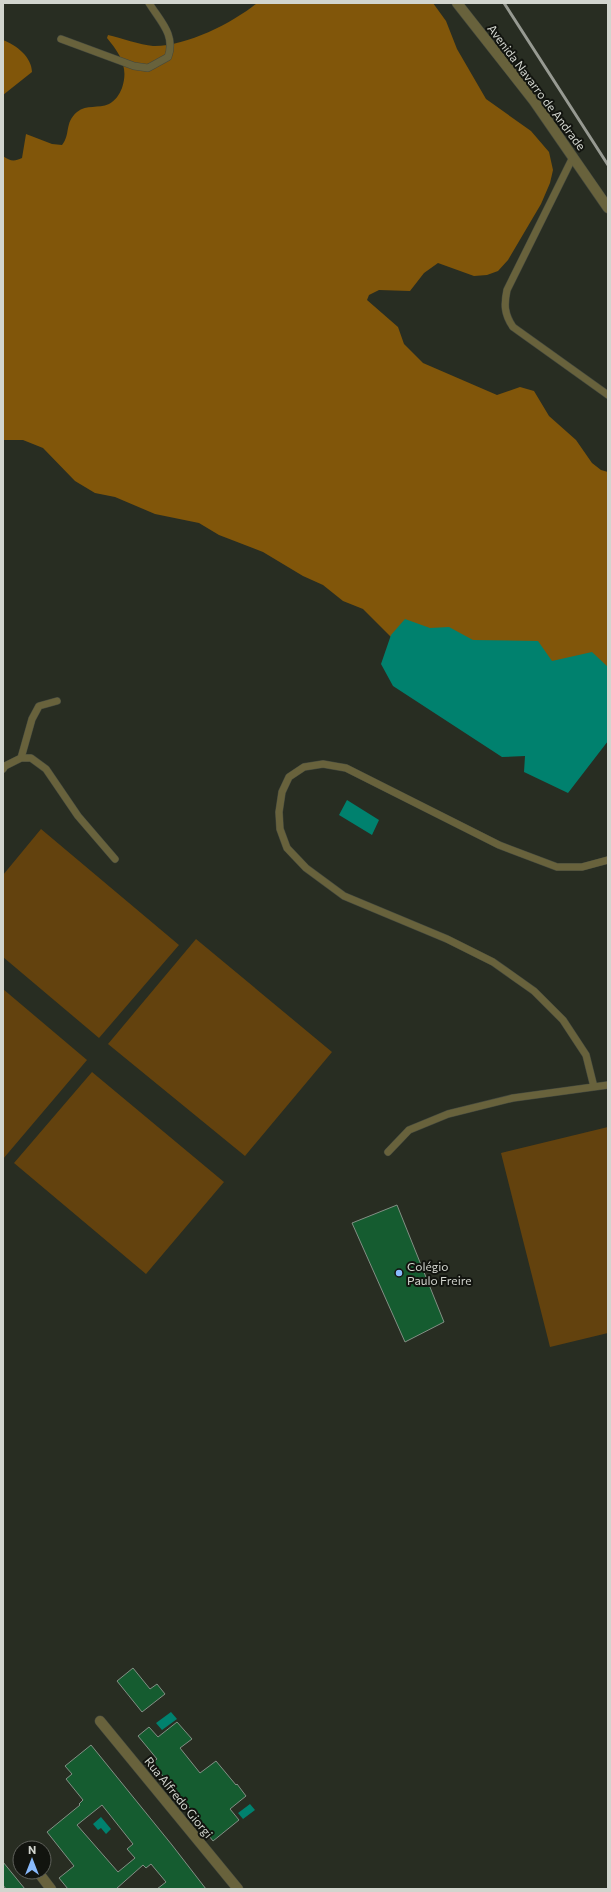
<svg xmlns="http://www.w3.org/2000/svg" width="611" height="1892" font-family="Commissioner,sans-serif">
<rect width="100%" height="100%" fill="#282d22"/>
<path fill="#63420e" d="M41,829L179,945L99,1038L3,957V875Z
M196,939L332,1052L245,1156L108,1044Z
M3,989L87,1060L3,1159Z
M92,1072L224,1182L146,1274L14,1163Z
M608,1127V1333L550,1347L501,1153Z"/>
<path fill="#81560a" d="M257,3H433L446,21L457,49L486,99L531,131L549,152L553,170L550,183L541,204L508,260L498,271L487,275L474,276L438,263L424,273L410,291L379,290L369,295L367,300L398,327L404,344L423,363L497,395L520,387L534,391L549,416L576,440L592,463L601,470L608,472V703L396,642L363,609L343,601L323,585L303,576L263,552L219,535L199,523L155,514L115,497L95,493L75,481L43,448L23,440H3V156C10,161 14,162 22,158L26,134L52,144L62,145C71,134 64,123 77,112C87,104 98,109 109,104C116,100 119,95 122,88C129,67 120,54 107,38L108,35C121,38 140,45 153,46C185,47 233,23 257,3Z
M3,40C16,45 32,57 32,72L3,95Z"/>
<path fill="#00816e" d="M405,619L430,628L449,627L473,640L538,641L552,661L592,652L608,667V741L568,793L524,772L525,756L502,757L393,686L381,664L391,635Z
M347,800L379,820L372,835L339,815Z
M171,1712L177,1719L162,1730L156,1723Z
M250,1804L255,1810L243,1819L238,1813Z
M101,1817L111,1829L106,1834L101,1828L98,1830L93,1824Z"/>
<path fill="#155c30" stroke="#838f85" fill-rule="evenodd" d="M397,1205L444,1322L405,1342L352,1223Z
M133,1668L150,1689L157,1684L165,1694L142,1712L117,1681Z
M177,1722L192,1739L180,1748L200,1773L216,1761L236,1785L237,1784L246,1796L230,1809L239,1820L213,1841L195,1818L197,1817L152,1763L157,1759L138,1736L149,1727L158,1737Z
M91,1745L172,1845L206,1889H157L166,1882L151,1864L146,1868L143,1865L116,1889H68L59,1878L74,1866L47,1832L80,1805L79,1804L83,1800L66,1779L72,1774L65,1766ZM102,1805L133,1844L127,1849L135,1858L118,1872L77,1825Z
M3,1862L25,1889H6L3,1885Z"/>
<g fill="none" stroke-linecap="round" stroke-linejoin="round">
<defs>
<path id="service" d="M61,39L134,66L148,68L168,57C176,35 160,21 149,3
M573,157L507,290C504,304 504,314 513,327L608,395
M21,758L32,719L39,706L57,701
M3,769L5,766L21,758H31L46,769L78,816L115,859
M594,1087L586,1055L563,1020L534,991L493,962L447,939L344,896L306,868L287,848L280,829L279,812L282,792L289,777L304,767L323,764L346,768L499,845L557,867H582L608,860
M388,1152L409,1130L448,1114L513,1098L608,1085"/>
<path id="minor" d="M100,1721L238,1889
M38,1872L51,1889"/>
<path id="tertiary" d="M457,3L534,101L608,208"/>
</defs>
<use href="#service" stroke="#43483e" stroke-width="8"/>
<use href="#minor" stroke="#43483e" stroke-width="11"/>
<use href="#tertiary" stroke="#43483e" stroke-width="11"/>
<use href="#service" stroke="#68623c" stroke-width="7"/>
<use href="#minor" stroke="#68623c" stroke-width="10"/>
<use href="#tertiary" stroke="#68623c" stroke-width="10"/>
<path stroke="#979a92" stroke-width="3" d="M504,3L608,165"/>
</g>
<circle fill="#89bafc" stroke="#12140f" stroke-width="1.5" cx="399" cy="1273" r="4"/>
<g text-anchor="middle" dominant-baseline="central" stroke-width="4" stroke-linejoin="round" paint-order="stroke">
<g font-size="12" fill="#d2d5ce" stroke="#12140f">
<text transform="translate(537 87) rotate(53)">Avenida Navarro de Andrade</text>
<text transform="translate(179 1797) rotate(51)">Rua Alfredo Giorgi</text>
</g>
<g font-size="12" fill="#d2d5ce" stroke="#12140f" text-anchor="start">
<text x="407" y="1266">Colégio<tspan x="407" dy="14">Paulo Freire</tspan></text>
</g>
</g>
<rect width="611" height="1892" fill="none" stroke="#d2d5ce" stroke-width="8"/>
<g transform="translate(32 1860)"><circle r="19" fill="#12140f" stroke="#5f615b"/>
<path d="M0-3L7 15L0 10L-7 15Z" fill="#89bafc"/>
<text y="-6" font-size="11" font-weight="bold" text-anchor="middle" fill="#d2d5ce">N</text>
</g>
</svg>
